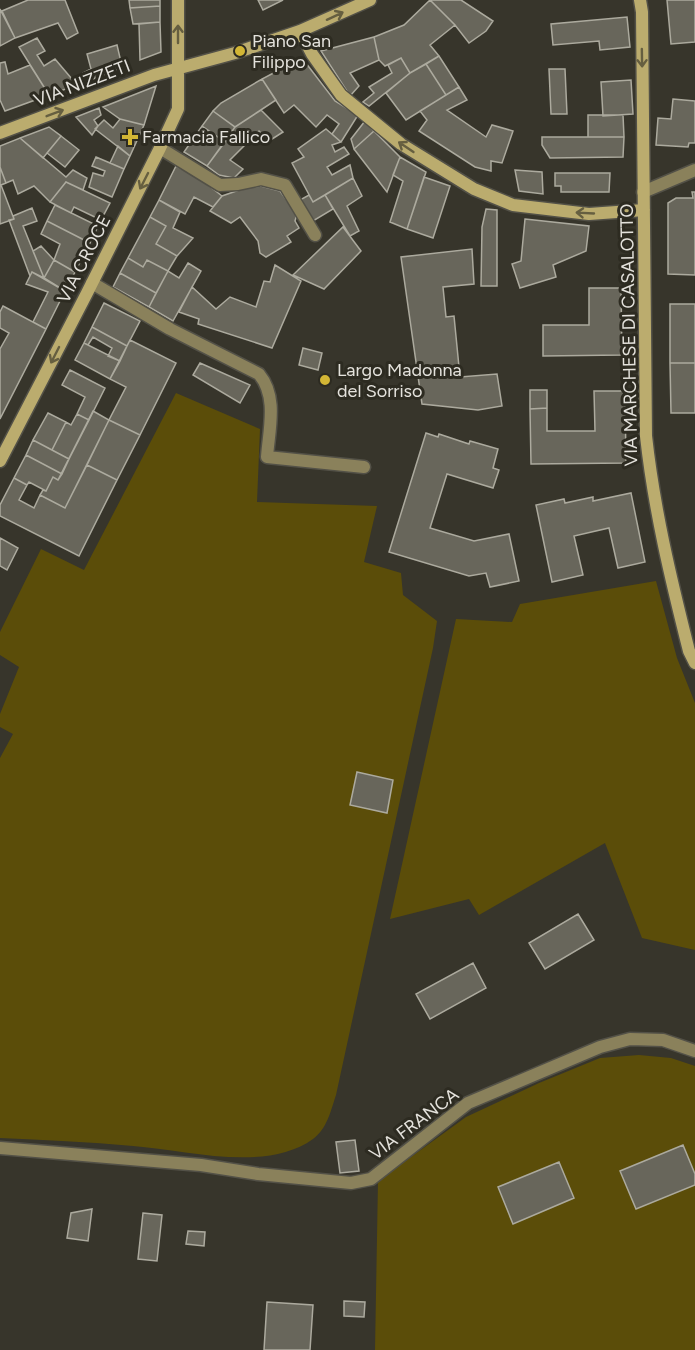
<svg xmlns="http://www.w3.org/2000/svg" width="695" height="1350" font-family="Figtree,sans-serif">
<rect width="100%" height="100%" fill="#37352b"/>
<path fill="#5b4d09" d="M176,393L260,429L257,502L377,506L364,562L401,573L403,595L437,621L433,648L336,1095C331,1110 327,1129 313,1139C266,1173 186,1150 133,1146C89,1142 44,1140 0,1138V758L13,734L0,727V714L19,667L0,655V632L41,549L84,570Z
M656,581L677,658L695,703V950L642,938L605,843L479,915L469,899L390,919L456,619L512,622L520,604Z
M639,1055L671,1058L695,1066V1350H375L378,1181L466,1117L539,1083L600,1058Z"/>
<path fill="#68665b" stroke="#acaa9e" stroke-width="1.5" d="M28,0H65L78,33L67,39L58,23L15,38L2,11Z
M129,0H160V6L130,8Z
M258,0H283L263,10Z
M430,0L455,25L430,45L439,56L410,73L401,58L385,66L379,60L374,37L404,25Z
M430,0H461L493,21L486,31L469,43L455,25Z
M667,0H695V42L671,44Z
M160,6V22L133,24L130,8Z
M0,9L15,38L0,46Z
M627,17L630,47L600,50L599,41L553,45L551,24Z
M160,22L161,52L140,60L139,24Z
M374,37L379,60L350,73L359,86L350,96L321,51Z
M37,38L45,51L37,55L44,66L55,59L77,85L49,95L19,47Z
M117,45L121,62L114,63L118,69L88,81L83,73L91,69L87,54Z
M439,56L459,87L446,95L426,64Z
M302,58L335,101L358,115L341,142L332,134L339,124L327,115L316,127L294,105L284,113L262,79Z
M401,58L410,73L369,106L363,102L374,93L369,87L392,73L388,65Z
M5,62L8,74L30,65L49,95L5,111L0,100V63Z
M426,64L446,95L406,120L386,93L410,73Z
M549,69H565L567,114H551Z
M262,79L276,100L235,127L213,111L221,103Z
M631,80L633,114L603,116L601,82Z
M156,86L144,125L120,119L103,107Z
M459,87L467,100L447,110L486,137L492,125L513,131L502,163L491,161V171L475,167L419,131L427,120L420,111Z
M673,99L695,101V143H689L688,147L656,145L658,118L671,119Z
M99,108L101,115L94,120L98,126L92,135L76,117Z
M261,110L283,132L269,141L259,131L230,160L243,169L234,178L219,175L207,166L235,127Z
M213,111L235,127L225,142L202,126Z
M588,115H623L624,137H588Z
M120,119L144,125L130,156L95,129L104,120L113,128Z
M365,121L374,131L354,149L351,139Z
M202,126L225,142L207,166L184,152Z
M49,127L61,136L43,158L20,138Z
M326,129L341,142L332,145L335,152L344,147L349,154L327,167L332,175L350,165L353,178L313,202L292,163L304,157L298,149Z
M374,131L400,157L387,192L354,149Z
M61,136L79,150L65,167L47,153Z
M542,137H624L623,157L550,158L542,145Z
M20,138L66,177L73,170L87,178L83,190L66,182L50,202L34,186L18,194L13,180L6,183L0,167V146Z
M118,146L130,156L124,169L110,163Z
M96,157L124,169L112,197L89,187L93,173L103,176L105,171L92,166Z
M400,157L426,172L407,229L390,222L403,181L393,175Z
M176,166L198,177L222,196L213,207L194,197L185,214L159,200Z
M0,167L6,183L1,185L14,219L0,224Z
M515,170L542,172L543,194L519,191Z
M555,173H610L609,192H561V186H555Z
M424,177L450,186L433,238L407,229Z
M353,178L362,196L347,206L359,231L350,236L325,195Z
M66,182L110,203L101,220L74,207L71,213L50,202Z
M261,186L280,191L297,214L295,221L299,228L287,236L291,242L266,257L260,253L258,241L240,217L231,223L210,211L222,196L245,188Z
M692,192H695V275L668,274V203L676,198H693Z
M309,195L313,202L325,195L333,209L313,221L300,200Z
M159,200L180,212L173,228L193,238L177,256L156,244L166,226L150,217Z
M55,205L98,226L90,243L47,221Z
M32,208L37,221L23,226L44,278L32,272L30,276L9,220L14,219L13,216Z
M486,209L497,210V286H481L482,227Z
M150,217L166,226L156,244L177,256L168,271L147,260L143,267L128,258Z
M525,219L589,226L586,251L553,265L556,277L520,288L512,264L521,261Z
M47,221L90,243L75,272L54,260L60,244L41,234Z
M343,227L361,251L324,289L293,275Z
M41,246L54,260L44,278L33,251Z
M472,249L474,284L443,287L446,317L454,316L460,377L497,374L502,406L478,410L422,404L401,257Z
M128,258L143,267L147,260L168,271L156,293L120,273Z
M54,260L75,272L65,291L44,278Z
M188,263L201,271L173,321L149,307L168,271L179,278Z
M275,265L301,281L272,348L198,324L199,319L179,312L192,287L216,309L230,297L256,307L264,281L270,282Z
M32,272L65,291L46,329L33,322L48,292L26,284Z
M120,273L156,293L149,307L113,287Z
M589,288H621L622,355L543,356V325H589Z
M104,303L140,321L127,346L92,327Z
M670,304H695V363H670Z
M3,306L46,329L0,419V349L9,333L0,328V312Z
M92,327L127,346L120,361L108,356L112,348L93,337L88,345L84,343Z
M130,340L176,363L140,435L109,420L126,387L110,379Z
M84,343L120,361L110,379L75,360Z
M303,348L322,353L318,370L299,365Z
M200,363L250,385L240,403L193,375Z
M670,363H695V413H671Z
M70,370L105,388L89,420L77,414L85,397L62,385Z
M530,390H547V408L530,409Z
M594,391H625L626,463L531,464L530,409L547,408V431H595Z
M93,411L109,420L65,508L40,495L43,490L46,491L53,477L58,480Z
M48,413L66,422L52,450L33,440Z
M77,414L89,420L69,459L52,450L66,422L71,425Z
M109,420L140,435L117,480L87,465Z
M426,433L438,437L439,434L469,444L470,441L498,449L493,468L499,470L493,488L447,474L430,528L474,541L509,534L519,581L490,587L486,573L469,576L389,552Z
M33,440L69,459L62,474L26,455Z
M26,455L62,474L58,480L53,477L46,491L29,482L27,485L14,478Z
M87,465L117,480L79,556L0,516V505L14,478L27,485L19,500L34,508L40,495L65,508Z
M631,493L645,562L618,568L609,528L574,536L583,575L552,582L536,505L564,499L565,503L593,497V501Z
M0,538L18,548L7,570L0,566Z
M357,772L393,780L387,813L350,805Z
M578,914L594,940L545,969L529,943Z
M473,963L486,988L430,1019L416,994Z
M355,1140L359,1171L340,1173L336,1142Z
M683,1145L695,1174V1185L636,1209L620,1171Z
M559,1162L574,1198L513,1224L498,1187Z
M92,1209L88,1241L67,1238L71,1213Z
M143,1213L162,1215L157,1261L138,1259Z
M188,1231L205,1232L204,1246L186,1244Z
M344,1301L365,1302L364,1317L344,1316Z
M267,1302L313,1305L310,1350H264Z"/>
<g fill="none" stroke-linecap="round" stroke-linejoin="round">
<defs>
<path id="street" d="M160,148L220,185L238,184L261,179L285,185L315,235
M643,192L695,170
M92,283L170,329L259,374C278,397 269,429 267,457L364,467
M0,1148L201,1165L258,1174L351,1183L371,1179L468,1103L600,1047L630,1039L663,1040L695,1051"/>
<path id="secondary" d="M640,0L642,12L646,436C654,509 671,580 689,651L695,663
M300,31L312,54L341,95L401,144L474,189L513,205L589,214L644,210
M0,133L154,75L235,53L300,31L370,0
M0,461L87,293L160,148L178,109V0"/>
</defs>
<use href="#street" stroke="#535147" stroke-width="15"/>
<use href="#secondary" stroke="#535147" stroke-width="15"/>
<use href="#street" stroke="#8a815b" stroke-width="12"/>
<use href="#secondary" stroke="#bbac6e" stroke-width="12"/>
</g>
<defs><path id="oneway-shaft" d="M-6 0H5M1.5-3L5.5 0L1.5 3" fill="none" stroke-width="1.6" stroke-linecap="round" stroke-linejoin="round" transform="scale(1.5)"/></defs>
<g stroke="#665f40">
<use href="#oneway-shaft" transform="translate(335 16) rotate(-25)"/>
<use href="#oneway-shaft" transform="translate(178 34) rotate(-90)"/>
<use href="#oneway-shaft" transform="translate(642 58) rotate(89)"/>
<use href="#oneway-shaft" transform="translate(55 113) rotate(-21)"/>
<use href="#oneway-shaft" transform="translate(406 147) rotate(-146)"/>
<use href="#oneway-shaft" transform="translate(144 181) rotate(117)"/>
<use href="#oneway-shaft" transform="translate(585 213) rotate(-177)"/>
<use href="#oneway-shaft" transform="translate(55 355) rotate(117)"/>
</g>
<g fill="#d3b635" stroke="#2d2b21" stroke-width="2">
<circle cx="240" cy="51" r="6"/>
<path d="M127 128h6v6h6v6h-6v6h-6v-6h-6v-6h6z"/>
<circle cx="325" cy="380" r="6"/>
</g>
<g text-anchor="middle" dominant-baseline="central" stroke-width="6" stroke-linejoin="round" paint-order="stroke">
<g font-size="18" fill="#e4e2dc" stroke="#2d2b21" text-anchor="start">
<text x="252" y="41">Piano San<tspan x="252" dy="21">Filippo</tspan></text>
<text x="142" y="137">Farmacia Fallico</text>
<text x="337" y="370">Largo Madonna<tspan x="337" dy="21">del Sorriso</tspan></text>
</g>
<g font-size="18" fill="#e4e2dc" stroke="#2d2b21">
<text transform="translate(82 83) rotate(-21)">VIA NIZZETI</text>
<text transform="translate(84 259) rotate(-63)">VIA CROCE</text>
<text transform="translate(629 335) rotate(-91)">VIA MARCHESE DI CASALOTTO</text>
<text transform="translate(414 1124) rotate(-37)">VIA FRANCA</text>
</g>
</g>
</svg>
